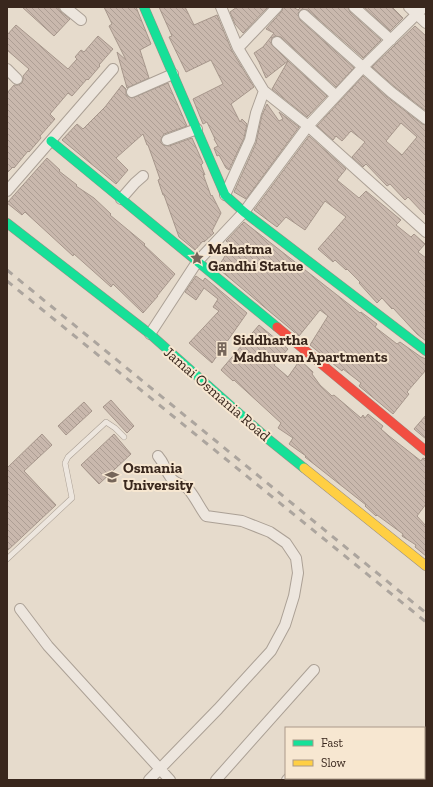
<svg xmlns="http://www.w3.org/2000/svg" width="433" height="787" font-family="'Zilla Slab',serif">
<defs>
<pattern id="building-back-hatch" width="6" height="6" patternUnits="userSpaceOnUse"><rect width="6" height="6" fill="#c9b8ad"/><path d="M-1 5l2 2M0 0l6 6M5-1l2 2" fill="none" stroke="#ad9e94"/></pattern>
</defs>
<rect width="100%" height="100%" fill="#e6dbcc"/>
<path fill="url(#building-back-hatch)" stroke="#a6968b" fill-rule="evenodd" d="M22,7H57L61,12L70,19L54,36Z
M104,7H136L151,44L140,50L149,78L127,88L117,52L126,60L109,26L112,24Z
M159,7H185L194,25L217,15L232,51L254,87L231,104L240,122L242,119L247,124L244,138L229,170L226,168L219,155L217,156L214,148L218,146L214,139H215L207,122L203,124L193,99L223,84L211,60L186,72L169,37L172,36Z
M237,7H268L243,33L235,24L230,12Z
M283,7H293L298,10L301,7H348L350,12L381,40L363,58L308,10L302,9L298,13L300,20L354,68L336,87L281,37L275,36L272,38L271,44L288,61L266,78L259,62L254,53L263,47L274,33L266,29L282,11Z
M364,7H392L403,18L390,31Z
M16,25L68,69L77,59L75,57L81,50L84,52L98,36L113,49L99,65L100,66L88,80L87,79L72,96L68,93L50,114L55,119L40,136L41,138L29,152L28,151L14,168L13,167L7,173V93L14,85H18L22,83L23,80V76L29,69L7,50V35Z
M415,26L426,36V111L395,87L372,67Z
M288,61L327,96L307,117L272,89Z
M363,76L387,97L422,124L426,125V216L408,197L405,200L390,184L387,186L366,164L363,167L352,157L365,142L351,131L342,141L336,136L333,140L317,126ZM401,123L417,137L402,155L386,141Z
M168,83L187,126L164,134L161,139V143L163,145L169,146L192,138L203,163L201,165L205,175L203,174L211,196L212,195L221,213L212,231L214,233L204,242L203,241L195,250L179,237L164,195H163L158,180L160,179L153,159L148,145H147L143,134L116,158L128,170L116,184L62,140L77,124L83,129L105,107L122,85L126,89V95L132,98Z
M267,104L279,121L283,119L279,112L299,127L246,199L234,192L256,143L262,115Z
M309,136L346,169L337,180L359,198L366,191L401,220L396,225L411,237L414,234L425,244L418,252L426,258V341L417,334L393,308L392,309L382,298L377,303L359,283L360,282L347,269L346,270L335,260L333,262L318,249L346,217L325,201L305,230L286,217L277,227L254,210Z
M47,158L60,170L59,171L77,185L76,186L94,198L111,214L110,215L145,244L144,245L175,274L157,296H158L143,313L113,284L111,287L74,254L73,256L25,212L22,215L7,203Z
M244,222L360,313L361,312L377,324L375,327L397,344L400,342L421,357L426,359V370L407,392L409,394L393,414L359,386L361,383L343,369L342,371L310,345L328,316L320,310L299,336L214,265V264L218,267L232,245L226,241Z
M196,276L203,281L205,278L247,313L212,363L189,343L219,311L213,307L218,299L204,288L196,300L185,292Z
M259,325L288,349L274,365L288,377L300,360L313,372L312,374L320,385L332,396L334,395L361,418L363,415L365,418L368,414L383,426L381,429L389,436L421,461L423,458L426,459V504L417,516L426,526V556L415,547L416,545L402,536L403,534L377,515L376,516L365,506L366,505L305,457L306,456L289,444L293,438L278,428L281,423L234,380L233,381L221,370Z
M111,400L134,426L127,433L103,407Z
M84,402L92,411L66,435L58,426Z
M426,415V439L414,429Z
M42,434L52,445L24,471L56,505L7,551V468Z
M114,434L131,454L99,484L81,465Z"/>
<g fill="none" stroke-linecap="round" stroke-linejoin="round">
<defs>
<path id="lane" d="M7,559L72,498L65,463L68,457L106,422L115,428L124,437"/>
<path id="street" d="M65,7L81,20
M221,7L238,48L264,91L308,126L426,232
M354,7L391,40
M409,7L426,23
M304,15L391,92L426,119
M277,42L336,96
M238,48L277,7
M7,69L17,79
M132,92L173,74
M167,140L197,129
M7,191L113,69
M225,195L250,140L256,113L264,91
M121,199L135,183L143,176
M150,334L197,262L244,212L308,126L363,67L424,7
M20,609L48,646L170,780
M149,780L218,709L271,651L285,625L294,596L298,573L296,558L286,543L270,532L242,521L206,516C200,508 195,497 189,490C184,484 175,484 171,478C165,470 165,464 158,456
M216,780L314,670
M287,780L289,778"/>
<path id="fast" d="M144,7L225,195L244,212L426,351
M51,141L277,327
M7,223L150,334L268,439L304,468"/>
<path id="slow" d="M304,468L426,566"/>
<path id="jam" d="M277,327L426,451"/>
</defs>
<use href="#lane" stroke="#aba095" stroke-width="6"/>
<use href="#street" stroke="#aba095" stroke-width="12"/>
<use href="#fast" stroke="#9a8f85" stroke-width="10"/>
<use href="#slow" stroke="#9a8f85" stroke-width="10"/>
<use href="#jam" stroke="#9a8f85" stroke-width="10"/>
<use href="#lane" stroke="#ede6de" stroke-width="5"/>
<use href="#street" stroke="#ede6de" stroke-width="10"/>
<use href="#fast" stroke="#16e098" stroke-width="9"/>
<use href="#slow" stroke="#ffcf43" stroke-width="9"/>
<use href="#jam" stroke="#f24e42" stroke-width="9"/>
<path stroke="#aca59e" stroke-width="3" stroke-dasharray="7 7" stroke-linecap="butt" d="M7,270L426,613
M7,281L426,622"/>
</g>
<defs>
<symbol id="sight-bare" viewBox="-9 -9 18 18"><path d="M0-6L1.8-2.2L6-1.7L2.9 1.2L3.7 5.4L0 3.3L-3.7 5.4L-2.9 1.2L-6-1.7L-1.8-2.2Z" fill="#76665a" stroke="#f7e7d1" stroke-width="2.5" paint-order="stroke"/></symbol>
<symbol id="building-bare" viewBox="-9 -9 18 18"><path d="M-4-6H4V6H1V3H-1V6H-4ZM-2.5-4.3h1.7v1.8h-1.7ZM.8-4.3h1.7v1.8H.8ZM-2.5-1h1.7V.8h-1.7ZM.8-1h1.7V.8H.8Z" fill="#76665a" stroke="#f7e7d1" stroke-width="2.5" paint-order="stroke"/></symbol>
<symbol id="university-bare" viewBox="-9 -9 18 18"><path d="M0-5L7-2L0 1L-7-2ZM-4 1L0 2.5L4 1V4Q0 6-4 4Z" fill="#76665a" stroke="#f7e7d1" stroke-width="2.5" paint-order="stroke"/></symbol>
</defs>
<g fill-rule="evenodd">
<use href="#sight-bare" x="187" y="248" width="20" height="20"/>
<use href="#building-bare" x="212" y="339" width="20" height="20"/>
<use href="#university-bare" x="102" y="467" width="20" height="20"/>
</g>
<g text-anchor="middle" dominant-baseline="central" stroke-width="4" stroke-linejoin="round" paint-order="stroke">
<g font-size="15" font-weight="bold" fill="#39271d" stroke="#f7e7d1" text-anchor="start">
<text x="208" y="249">Mahatma<tspan x="208" dy="17">Gandhi Statue</tspan></text>
<text x="233" y="340">Siddhartha<tspan x="233" dy="17">Madhuvan Apartments</tspan></text>
<text x="123" y="468">Osmania<tspan x="123" dy="17">University</tspan></text>
</g>
<g font-size="15" fill="#39271d" stroke="#f7e7d1">
<text transform="translate(217 394) rotate(41)">Jamai Osmania Road</text>
</g>
</g>
<rect width="433" height="787" fill="none" stroke="#39271d" stroke-width="16"/>
<rect x="285" y="727" width="140" height="52" fill="#f7e7d1" stroke="#ab9a89"/>
<rect x="293" y="740" width="20" height="6" fill="#16e098" stroke="#ab9a89"/>
<text x="321" y="747" font-size="12" fill="#39271d">Fast</text>
<rect x="293" y="760" width="20" height="6" fill="#ffcf43" stroke="#ab9a89"/>
<text x="321" y="767" font-size="12" fill="#39271d">Slow</text>
</svg>
